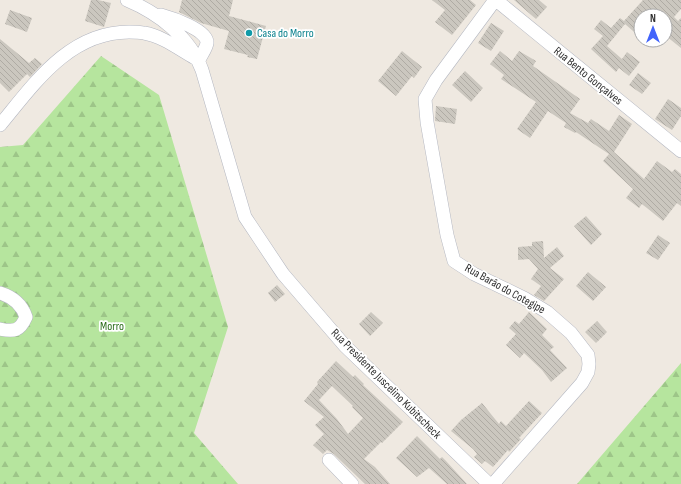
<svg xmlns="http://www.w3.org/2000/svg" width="681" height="484" font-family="'Sofia Sans Condensed',sans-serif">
<defs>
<pattern id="forest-firs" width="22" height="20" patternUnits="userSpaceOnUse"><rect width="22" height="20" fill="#b6e59e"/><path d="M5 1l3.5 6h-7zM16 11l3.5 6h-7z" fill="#9dc588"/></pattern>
<pattern id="building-back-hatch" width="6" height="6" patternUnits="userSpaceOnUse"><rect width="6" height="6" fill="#cbc7bf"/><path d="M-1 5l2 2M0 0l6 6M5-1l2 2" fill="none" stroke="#afaba4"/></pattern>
</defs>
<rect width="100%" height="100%" fill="#efe9e1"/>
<path fill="url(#forest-firs)" d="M101,56L159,95L228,327L194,433L238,484H0V147L23,145Z
M681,363V484H577Z"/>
<path fill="url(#building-back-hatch)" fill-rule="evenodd" d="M91,0H98L111,3L104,27L85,21Z
M182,0H233L229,16L266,26L257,59L247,57L248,55L224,49L229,31L201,23L179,12Z
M432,0H470L476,5L452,35L435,22L445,10Z
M514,0H539L547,7L536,19Z
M643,0H681V9L674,17L678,21L681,18V48L666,36L671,29L667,26L665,28V16H641V38L625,24L607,46L622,59L627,52L640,62L629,76L619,68L616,72L591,49L603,36L594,29L601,20L611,28L620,18L624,21Z
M10,10L32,18L27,32L5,24Z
M491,23L504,31L491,51L478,43Z
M0,39L29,63L35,58L42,64L30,77L27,74L9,92L0,83Z
M402,51L422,67L414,78L412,76L396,96L378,81Z
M500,51L512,61L519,51L536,61L533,66L580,99L570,113L588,123L591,119L609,131L619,115L632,124L614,152L644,179L657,161L672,172L675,169L681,174V206L677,203L663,221L642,204L639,208L626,198L633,189L603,161L609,154L576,132L575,133L564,127L566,123L548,111L530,138L517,129L536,102L501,79L504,75L490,64Z
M465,71L483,88L471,102L452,85Z
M638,73L651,83L642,94L629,85Z
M668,99L681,108V116L672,130L655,119Z
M436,106L457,109L455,124L435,121Z
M586,216L602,234L591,245L574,226Z
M658,235L670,243L658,260L646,253Z
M543,241L544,258L557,247L564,256L550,268L564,279L544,301L534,295L541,286L531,279L538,269L529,259L518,260V247L532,246V242Z
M588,272L606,287L593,301L576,286Z
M277,285L285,294L275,302L268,293Z
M371,312L383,323L370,336L359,324Z
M529,312L547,329L542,335L554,347L550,350L567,368L551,382L542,370L524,353L520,358L506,345L516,334L509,328L515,321L519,324Z
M597,321L607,332L596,343L585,332Z
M336,361L353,377L355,375L364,384L363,385L403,422L382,443L381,442L364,459L375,467L390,484H365L334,454L327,450L323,454L313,445L324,434L315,425L324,417L304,401L318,384L317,382ZM332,386L353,406L352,407L363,418L348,434L337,419L319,400Z
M529,401L542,413L519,438L521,439L509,452L508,450L493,467L485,461L482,464L474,457L477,454L473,449L451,431L461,420L482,403L499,424L501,421L506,426Z
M417,436L440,459L442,457L446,461L467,484H447L429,468L417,477L396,458Z"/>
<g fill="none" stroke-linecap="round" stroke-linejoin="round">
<defs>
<path id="minor" d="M127,0C158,13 190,37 202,70L245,217L283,274L345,346L489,484
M496,0L681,151
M161,15C172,18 208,30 207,43C206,49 201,55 199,60
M0,125C34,84 69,32 129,32C133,32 139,32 144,33C162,36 179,49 195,58
M0,293C13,297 22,305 26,317C20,331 14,332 0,329
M329,460L352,484
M493,484L582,383L588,372L589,364L588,355L571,333L547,312L524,298L474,274L454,261L447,235L427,122L425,99L436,80L495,0"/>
</defs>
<use href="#minor" stroke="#b4b7c1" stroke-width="14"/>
<use href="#minor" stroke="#fff" stroke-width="13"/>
</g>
<circle fill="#0f9aa8" stroke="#fff" stroke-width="1.5" cx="249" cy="33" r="4"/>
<g text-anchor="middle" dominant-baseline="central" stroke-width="3.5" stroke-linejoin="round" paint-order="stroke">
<g font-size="12" fill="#0d838f" stroke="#fff" text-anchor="start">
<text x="257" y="33">Casa do Morro</text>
</g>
<g font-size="12" fill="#2e2e2e" stroke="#fff">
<text transform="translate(588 76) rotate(39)">Rua Bento Gonçalves</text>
<text transform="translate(505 289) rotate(29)">Rua Barão do Cotegipe</text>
<text transform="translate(386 384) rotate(45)">Rua Presidente Juscelino Kubitscheck</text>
</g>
<g font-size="12" fill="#2c6e1b" stroke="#fff">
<text x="112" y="326">Morro</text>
</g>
</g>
<g transform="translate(653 28)"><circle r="19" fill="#ffffff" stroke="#ababab"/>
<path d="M0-3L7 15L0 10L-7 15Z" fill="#4264fb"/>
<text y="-6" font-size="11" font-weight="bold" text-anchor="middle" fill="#2e2e2e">N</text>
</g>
</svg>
